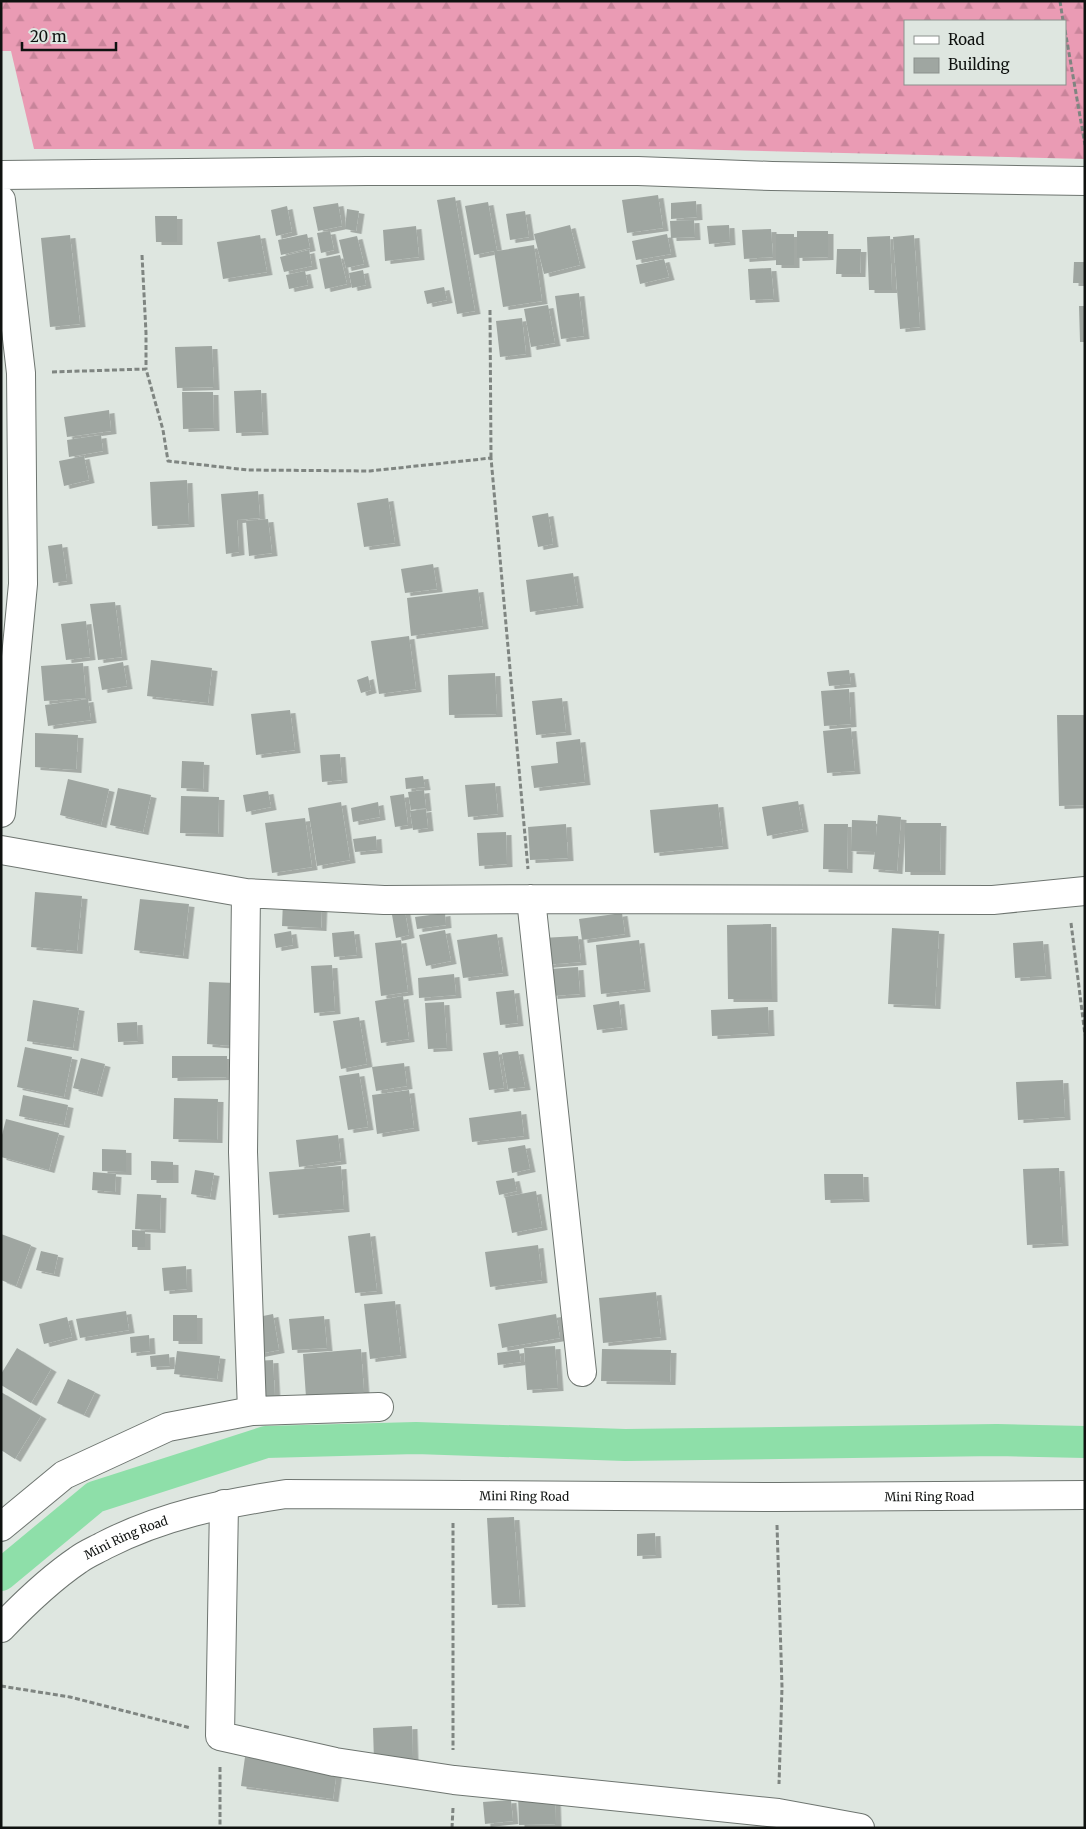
<svg xmlns="http://www.w3.org/2000/svg" width="1086" height="1829" font-family="Merriweather,serif">
<defs>
<pattern id="forest-firs" width="22" height="20" patternUnits="userSpaceOnUse" patternTransform="scale(1.25)"><rect width="22" height="20" fill="#ea9bb4"/><path d="M5 1l3.5 6h-7zM16 11l3.5 6h-7z" fill="#c8849a"/></pattern>
<filter id="shadow"><feDropShadow dx="5.5" dy="3" stdDeviation="0" flood-color="#0004"/></filter>
</defs>
<rect width="100%" height="100%" fill="#dee6e0"/>
<path fill="url(#forest-firs)" fill-rule="evenodd" d="M1,1H1085V159L683,149H34L11,51H1ZM905,21H1065V84H905Z"/>
<g fill="none" stroke-linecap="round" stroke-linejoin="round">
<path stroke="#8edfa9" stroke-width="32" d="M1,1575L95,1497L266,1442L416,1438L625,1445L997,1440L1085,1442"/>
</g>
<path fill="#9fa6a1" filter="url(#shadow)" d="M658,195L663,228L627,233L622,200Z
M455,197L475,311L457,314L437,200Z
M696,201L697,217L671,219V203Z
M488,202L497,251L534,245L542,301L503,307L494,251L474,255L465,206Z
M338,203L342,226L318,231L313,207Z
M287,206L292,232L276,236L271,210Z
M347,209L359,211L356,231L345,229Z
M525,211L529,237L510,240L506,214Z
M155,216H177V242H156Z
M694,220L695,237L671,238L670,221Z
M570,225L580,265L544,274L534,234Z
M729,225L730,242L709,244L707,226Z
M416,226L419,257L385,261L383,230Z
M771,229L773,257L744,259L742,230Z
M330,231L334,250L321,253L317,233Z
M797,231H828V257L797,258Z
M307,234L310,248L281,255L278,240Z
M667,234L671,254L636,260L632,241Z
M776,234H794V265H776Z
M70,235L80,324L50,327L41,238Z
M260,235L267,272L223,279L217,242Z
M914,235L920,327L900,329L893,237Z
M357,236L364,264L346,268L339,240Z
M890,236L892,290H869L867,237Z
M837,249H861L860,274H836Z
M309,250L312,266L284,272L280,257Z
M340,255L347,284L325,289L319,259Z
M664,259L669,277L640,284L636,265Z
M1074,262H1085V283H1073Z
M771,268L774,299L750,300L748,269Z
M363,270L366,285L352,288L349,273Z
M305,271L308,285L289,289L286,275Z
M444,287L447,300L427,304L424,291Z
M579,293L584,336L561,339L555,296Z
M548,305L555,343L531,347L524,309Z
M1079,306H1085V342H1080Z
M522,318L526,354L500,357L496,321Z
M212,346L214,387L177,388L175,347Z
M261,390L263,432L236,433L234,391Z
M182,392H213L214,428L183,429Z
M109,410L111,431L67,437L64,417Z
M101,435L103,451L69,457L67,440Z
M84,456L89,480L64,486L59,461Z
M187,480L189,524L152,526L150,482Z
M258,491L260,518L237,520L239,552L226,554L221,494Z
M388,498L395,543L364,547L357,503Z
M548,513L553,544L538,547L532,516Z
M268,519L272,553L249,556L246,521Z
M62,544L67,581L53,583L48,546Z
M433,564L437,589L405,593L401,569Z
M573,573L578,605L530,612L526,580Z
M478,589L483,626L411,636L407,598Z
M115,602L122,657L98,660L90,604Z
M86,621L90,657L66,660L61,624Z
M409,636L416,689L379,694L371,641Z
M151,660L212,668L208,703L147,696Z
M123,662L127,686L102,690L98,667Z
M83,663L86,698L44,701L41,666Z
M849,670L851,684L829,686L827,672Z
M495,673L497,714L449,715L448,675Z
M368,676L371,690L361,693L357,680Z
M849,689L851,724L824,726L821,691Z
M562,698L566,732L536,735L532,701Z
M88,699L91,720L48,726L45,705Z
M290,710L295,750L256,755L251,714Z
M1057,715H1085V805L1059,806Z
M851,728L855,771L827,773L823,731Z
M35,733L78,735L76,770L35,767Z
M580,739L585,782L534,788L531,766L558,763L556,742Z
M340,754L342,780L322,782L320,755Z
M182,761L204,762L203,789L181,788Z
M423,776L425,787L406,789L405,778Z
M68,779L109,789L101,825L60,815Z
M495,783L498,814L468,817L465,785Z
M118,788L151,795L143,832L110,825Z
M424,790L426,808L411,810L408,792Z
M268,791L271,807L246,812L243,795Z
M404,794L408,825L395,827L390,796Z
M181,796L219,797L218,834L180,833Z
M798,801L803,829L767,836L762,807Z
M341,802L350,860L317,866L308,808Z
M378,802L380,817L353,822L351,808Z
M718,804L723,846L654,853L650,810Z
M426,809L428,828L413,830L410,811Z
M878,815L901,817L897,871L873,869L875,852L851,851L852,820L876,821V837Z
M305,818L312,867L272,873L265,823Z
M905,823H941L940,872H905Z
M566,824L568,858L530,860L528,827Z
M824,824H848L847,870L823,869Z
M506,832L507,864L479,866L477,833Z
M376,836L377,850L355,852L353,839Z
M35,892L82,896L77,951L31,947Z
M140,899L189,904L183,956L134,950Z
M283,901L322,903L321,928L282,926Z
M404,906L409,935L396,938L391,909Z
M445,913L446,925L417,929L415,917Z
M622,913L625,934L582,940L579,919Z
M771,924L772,999H728L727,925Z
M892,928L939,931L935,1006L888,1004Z
M445,930L451,961L426,966L419,935Z
M291,931L293,945L276,948L274,934Z
M354,931L357,955L334,957L332,933Z
M497,934L503,973L463,978L457,940Z
M578,936L581,962L544,965L542,938Z
M401,940L408,992L381,996L375,943Z
M639,940L645,989L601,994L596,945Z
M1043,941L1046,976L1015,978L1013,943Z
M332,965L335,1011L314,1013L311,966Z
M578,967L580,994L552,996L550,969Z
M454,974L456,995L419,998L418,978Z
M209,982L235,983L233,1046L207,1044Z
M514,990L518,1023L500,1025L496,992Z
M403,996L409,1039L381,1043L375,1001Z
M33,1000L79,1008L73,1048L27,1041Z
M619,1001L622,1027L597,1030L593,1005Z
M444,1002L447,1048L428,1049L425,1003Z
M768,1007L769,1033L712,1036L711,1010Z
M359,1017L367,1064L341,1069L333,1021Z
M137,1022L138,1041L118,1042L117,1023Z
M25,1047L72,1057L64,1097L17,1087Z
M498,1051L504,1088L489,1090L483,1053Z
M518,1051L525,1087L508,1089L502,1053Z
M172,1056H227V1077L172,1078Z
M81,1058L105,1064L97,1094L73,1088Z
M404,1063L407,1086L376,1091L372,1067Z
M359,1073L368,1127L348,1130L339,1076Z
M1063,1080L1065,1117L1018,1120L1016,1082Z
M409,1090L414,1128L377,1134L372,1095Z
M23,1095L68,1105L64,1125L19,1116Z
M174,1098L218,1099L217,1140L173,1139Z
M521,1111L524,1136L472,1142L469,1118Z
M6,1119L59,1133L49,1170L1,1157V1139Z
M338,1135L341,1161L299,1167L296,1140Z
M525,1145L530,1169L512,1173L508,1148Z
M102,1149L126,1150V1172L102,1171Z
M151,1161L173,1162V1180H151Z
M341,1166L344,1209L273,1215L269,1172Z
M1059,1168L1063,1243L1027,1245L1023,1169Z
M195,1170L214,1173L210,1197L191,1194Z
M93,1172L116,1174L115,1192L92,1190Z
M824,1174H863L864,1199L825,1200Z
M514,1178L517,1191L499,1195L496,1181Z
M536,1191L542,1227L512,1233L505,1197Z
M137,1194L161,1195L160,1230L135,1229Z
M132,1230L145,1231V1247H132Z
M370,1233L377,1291L355,1293L348,1236Z
M1,1234L31,1245L16,1286L1,1280Z
M538,1245L542,1280L490,1287L485,1252Z
M41,1251L58,1255L54,1274L36,1270Z
M186,1266L187,1289L164,1291L162,1268Z
M656,1292L661,1337L603,1343L599,1298Z
M395,1301L401,1355L370,1359L364,1304Z
M126,1311L129,1330L80,1338L76,1319Z
M273,1314L279,1350L259,1354L253,1318Z
M556,1314L560,1338L502,1348L498,1324Z
M173,1315H197V1341H173Z
M324,1316L327,1348L292,1350L289,1319Z
M67,1317L72,1337L44,1344L39,1324Z
M149,1335L150,1351L131,1353L130,1337Z
M555,1346L558,1388L527,1390L524,1348Z
M17,1348L51,1369L31,1403L1,1385V1374Z
M361,1349L364,1392L306,1397L303,1354Z
M602,1349L671,1350L670,1382L601,1381Z
M519,1350L521,1362L498,1365L497,1353Z
M177,1351L220,1356L217,1379L174,1374Z
M169,1354L170,1366L151,1367L150,1356Z
M273,1360L275,1398L257,1399L255,1361Z
M68,1379L95,1392L84,1415L57,1403Z
M1,1392L41,1416L15,1459L1,1450Z
M514,1517L520,1604L492,1605L487,1518Z
M655,1533L656,1555L637,1556V1534Z
M412,1726L413,1759L374,1761L373,1728Z
M245,1757L337,1770L333,1799L241,1786Z
M555,1793L556,1824L519,1825L518,1794Z
M511,1800L513,1821L485,1824L483,1802Z"/>
<g fill="none" stroke-linecap="round" stroke-linejoin="round">
<defs>
<path id="minor" d="M1,175L367,171H638L772,176L1085,181
M1,200L21,373L23,584L1,813
M1,850L246,893L384,900L531,899L993,900L1085,891
M246,893L243,1152L252,1411L379,1407
M531,899L582,1372
M224,1504L220,1736L335,1762L454,1780L778,1813L860,1828
M1,1527L64,1475L168,1427L252,1411"/>
<g id="major">
<path id="s1" d="M1,1628C25,1603 50,1579 78,1560C86,1554 96,1550 105,1545C164,1515 221,1504 286,1494L776,1497L1085,1495"/>
</g>
</defs>
<use href="#minor" stroke="#6e7570" stroke-width="30"/>
<use href="#major" stroke="#6e7570" stroke-width="30"/>
<path stroke="#7f8581" stroke-width="3" stroke-dasharray="5 2.5" stroke-linecap="butt" d="M1060,1L1063,21
M1065,30L1085,145
M142,255L146,333V369
M490,310L491,458
M52,372L146,369L163,430L168,461L248,470L370,471L491,458L528,869
M1071,923L1085,1035
M453,1523V1750
M777,1525L782,1687L779,1784
M1,1686L70,1697L191,1728
M220,1767V1828
M452,1828L453,1808"/>
<use href="#minor" stroke="#fff" stroke-width="28"/>
<use href="#major" stroke="#fff" stroke-width="28"/>
</g>
<g text-anchor="middle" dominant-baseline="central" stroke-width="4" stroke-linejoin="round" paint-order="stroke">
<g font-size="12" fill="#0f1210" stroke="#dee6e0">
<text stroke="none"><textPath href="#s1" startOffset="561">Mini Ring Road</textPath></text>
<text stroke="none"><textPath href="#s1" startOffset="966">Mini Ring Road</textPath></text>
<text stroke="none"><textPath href="#s1" startOffset="156">Mini Ring Road</textPath></text>
</g>
</g>
<rect width="1086" height="1829" fill="none" stroke="#0f1210" stroke-width="5"/>
<rect x="904" y="20" width="162" height="65" fill="#dee6e0" stroke="#8b918d"/>
<rect x="914" y="36" width="25" height="8" fill="#ffffff" stroke="#8b918d"/>
<text x="948" y="45" font-size="15" fill="#0f1210">Road</text>
<rect x="914" y="58" width="25" height="15" fill="#9fa6a1" stroke="#8b918d"/>
<text x="948" y="70" font-size="15" fill="#0f1210">Building</text>
<path d="M22 42v8h94v-8" fill="none" stroke="#0f1210" stroke-width="2.5"/>
<text x="30" y="42" font-size="15" fill="#0f1210" stroke="#dee6e0" stroke-width="4" paint-order="stroke">20 m</text>
</svg>
